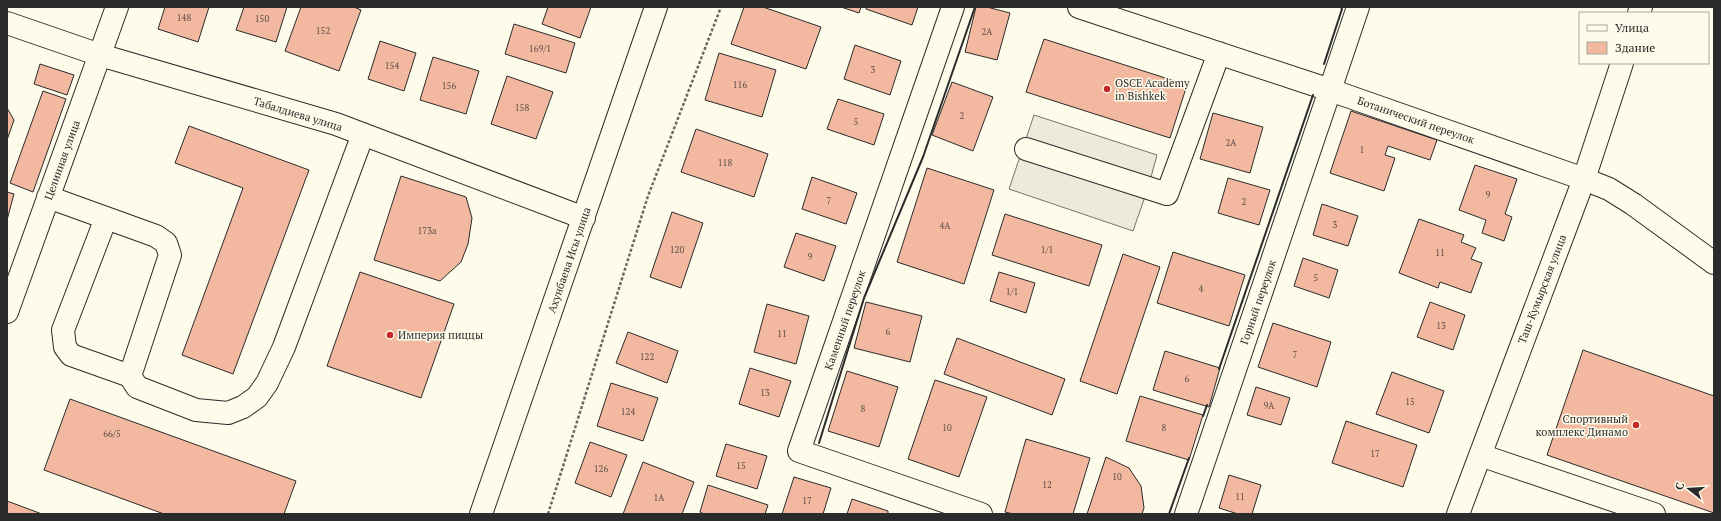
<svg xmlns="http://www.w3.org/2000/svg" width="1721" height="521" font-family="'PT Serif',serif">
<rect width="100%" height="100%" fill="#fdfbea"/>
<path fill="#eceadb" stroke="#74746e" d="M1034,115L1157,155L1148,188L1133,231L1009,189Z"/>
<path fill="#f2b8a0" stroke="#2b2b2b" d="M165,7H209L198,42L158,29Z
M244,7H287L276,42L236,30Z
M301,7H354L361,10L339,71L285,51Z
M548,7H591L580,38L542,24Z
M744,7H763L821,27L806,69L731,44Z
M841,7H861L859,13Z
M867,7H918L912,25L866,9Z
M976,7H987L1010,13L997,60L965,52Z
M514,24L575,43L566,73L505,54Z
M1044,39L1187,85L1170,138L1026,92Z
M380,41L416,53L404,91L368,79Z
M855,45L901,61L890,95L844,79Z
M719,53L776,70L762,117L705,100Z
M433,57L479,71L466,114L420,100Z
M40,64L74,75L67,95L34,84Z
M507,76L553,92L536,139L491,124Z
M952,82L993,97L973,151L932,135Z
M43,91L66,99L33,192L10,183Z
M838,99L884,114L874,145L827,129Z
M7,108L14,120L7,140Z
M1351,111L1437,140L1430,160L1388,146L1385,155L1395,158L1384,191L1330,173Z
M1213,113L1263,127L1250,173L1200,159Z
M189,126L309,170L233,374L182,355L243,188L175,163Z
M696,129L768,154L754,197L681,172Z
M1475,165L1517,179L1505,214L1512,217L1504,241L1482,233L1486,220L1459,210Z
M927,168L994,190L964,284L897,262Z
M401,176L466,197L472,218L468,244L461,262L440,281L374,260Z
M812,177L857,193L846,224L802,209Z
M1228,178L1270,190L1259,225L1218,213Z
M7,192L14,194L7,220Z
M1322,204L1358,216L1348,246L1313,235Z
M672,212L703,223L681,288L650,277Z
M1005,214L1102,245L1089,286L992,255Z
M1419,219L1464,235L1461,242L1476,248L1471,259L1482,263L1471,293L1440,282L1438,288L1399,273Z
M796,233L836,246L824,281L784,267Z
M1173,252L1245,275L1229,326L1157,303Z
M1123,254L1160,267L1117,394L1080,381Z
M1303,258L1338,270L1329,298L1294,286Z
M360,272L454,304L421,398L327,366Z
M999,272L1035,283L1026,313L990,301Z
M866,302L922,316L910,362L854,348Z
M1430,302L1465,315L1453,350L1417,337Z
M767,304L809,316L796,364L754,352Z
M1273,323L1331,342L1317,387L1258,367Z
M628,332L678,351L667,383L616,363Z
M957,338L1065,379L1052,415L944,374Z
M1583,350L1714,396V513L1547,455Z
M1165,351L1220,368L1209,407L1153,390Z
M750,368L791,381L779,417L739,404Z
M847,371L898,387L879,447L828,431Z
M1392,372L1444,391L1429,433L1376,414Z
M935,380L987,397L959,477L908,459Z
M611,383L658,398L643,441L597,426Z
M1256,387L1290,398L1281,425L1247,415Z
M1140,396L1203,415L1189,460L1126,441Z
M70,399L296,481L284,514H164L44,470Z
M1346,421L1417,445L1403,487L1332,463Z
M1026,439L1090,458L1073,514H1013L1005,512Z
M590,442L627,455L611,497L575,483Z
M726,444L767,456L757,489L716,476Z
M1106,457L1129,468L1141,486L1144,508L1142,514H1087Z
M643,462L694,482L682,514H623Z
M1229,475L1261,485L1252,514H1238L1219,508Z
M794,477L831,488L823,514H782Z
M708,485L768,505L765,514H704L700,512Z
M852,499L888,511V514H847Z
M7,501L42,514H7Z"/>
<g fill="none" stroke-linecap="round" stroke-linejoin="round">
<defs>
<path id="minor" d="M953,7L799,451L981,514
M1079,7L1330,90L1186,514
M1358,7L1330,90L1584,179L1609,189L1633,204L1714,263
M1639,13L1641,7
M7,23L100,55L336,124L584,218
M1026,149L1167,194L1219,53
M48,197L156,236L166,243L170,255L130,376L137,387L196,410L228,413L243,407L257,397L267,383L284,347L363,134
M106,218L63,330L65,347L71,355L130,376
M7,312L117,7
M1480,455L1654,514
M1458,514L1584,179L1622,63"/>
<path id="major" d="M481,514L656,7"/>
</defs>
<use href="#minor" stroke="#2b2b2b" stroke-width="24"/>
<use href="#major" stroke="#2b2b2b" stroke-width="24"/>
<path stroke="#6a6964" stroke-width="2.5" stroke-dasharray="3 2" stroke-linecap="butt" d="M548,514L648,196L721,7"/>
<use href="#minor" stroke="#fdfbea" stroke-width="22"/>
<use href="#major" stroke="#fdfbea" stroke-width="22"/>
<path stroke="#2b2b2b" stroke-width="2" d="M1324,64L1342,9L1341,7
M1219,369L1313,95
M1203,416L1207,405
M819,443L864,298L923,157L975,7
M1169,514L1189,458"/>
</g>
<g fill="#c62828" stroke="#fdfbea" stroke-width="1.5">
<circle cx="1107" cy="89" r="4"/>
<circle cx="390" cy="335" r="4"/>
<circle cx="1636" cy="425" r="4"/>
</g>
<g text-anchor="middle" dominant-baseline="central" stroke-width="3" stroke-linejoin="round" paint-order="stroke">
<g font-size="9" fill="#5d4e48">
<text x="184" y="18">148</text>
<text x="262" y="19">150</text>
<text x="323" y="31">152</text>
<text x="987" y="32">2А</text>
<text x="540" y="49">169/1</text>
<text x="392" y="66">154</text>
<text x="873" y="70">3</text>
<text x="740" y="85">116</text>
<text x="449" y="86">156</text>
<text x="522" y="108">158</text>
<text x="962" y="116">2</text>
<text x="856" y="122">5</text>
<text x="1231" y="143">2А</text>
<text x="1362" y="150">1</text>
<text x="725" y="163">118</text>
<text x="1488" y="195">9</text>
<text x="829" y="201">7</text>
<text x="1244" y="202">2</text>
<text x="1335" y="225">3</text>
<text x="945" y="226">4А</text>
<text x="427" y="231">173а</text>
<text x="677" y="250">120</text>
<text x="1047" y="250">1/1</text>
<text x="1440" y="253">11</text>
<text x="810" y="257">9</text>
<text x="1316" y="278">5</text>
<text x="1201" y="289">4</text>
<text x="1012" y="292">1/1</text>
<text x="1441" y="326">13</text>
<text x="888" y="332">6</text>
<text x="782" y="334">11</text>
<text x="1295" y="355">7</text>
<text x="647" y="357">122</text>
<text x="1187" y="379">6</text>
<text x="765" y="393">13</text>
<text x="1410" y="402">15</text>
<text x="1269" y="406">9А</text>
<text x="863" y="409">8</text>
<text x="628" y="412">124</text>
<text x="947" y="428">10</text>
<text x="1164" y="428">8</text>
<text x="112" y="434">66/5</text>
<text x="1375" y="454">17</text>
<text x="741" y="466">15</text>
<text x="601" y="469">126</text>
<text x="1117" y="477">10</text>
<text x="1047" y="485">12</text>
<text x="1240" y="497">11</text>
<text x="659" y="498">1А</text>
<text x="807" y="501">17</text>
</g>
<g font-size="11" fill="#2b2b2b" stroke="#fdfbea" text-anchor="start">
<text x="1115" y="83">OSCE Academy<tspan x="1115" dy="13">in Bishkek</tspan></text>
<text x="398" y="335">Империя пиццы</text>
<text x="1628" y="419" text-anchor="end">Спортивный<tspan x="1628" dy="13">комплекс Динамо</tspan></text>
</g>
<g font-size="11" fill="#2b2b2b" stroke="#fdfbea">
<text transform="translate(298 114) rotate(17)">Табалдиева улица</text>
<text transform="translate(1416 120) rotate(19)">Ботанический переулок</text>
<text transform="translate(62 160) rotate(-70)">Целинная улица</text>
<text transform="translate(569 260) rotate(-71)">Ахунбаева Исы улица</text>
<text transform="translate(1542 289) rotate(-69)">Таш-Кумырская улица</text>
<text transform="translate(1258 302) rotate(-71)">Горный переулок</text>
<text transform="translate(845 320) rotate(-71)">Каменный переулок</text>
</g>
</g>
<rect width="1721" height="521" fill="none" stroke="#2b2b2b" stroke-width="16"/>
<rect x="1579" y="12" width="130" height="52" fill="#fdfbea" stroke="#a9a89e"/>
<rect x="1587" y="25" width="20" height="6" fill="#fdfbea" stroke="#a9a89e"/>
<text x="1615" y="32" font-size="12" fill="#2b2b2b">Улица</text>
<rect x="1587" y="42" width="20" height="12" fill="#f2b8a0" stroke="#a9a89e"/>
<text x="1615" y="52" font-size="12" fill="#2b2b2b">Здание</text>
<g transform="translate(1689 489) rotate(287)" stroke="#fdfbea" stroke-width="3" paint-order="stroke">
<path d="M0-3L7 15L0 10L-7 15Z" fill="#2b2b2b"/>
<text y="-6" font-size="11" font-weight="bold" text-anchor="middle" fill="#2b2b2b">С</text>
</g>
</svg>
